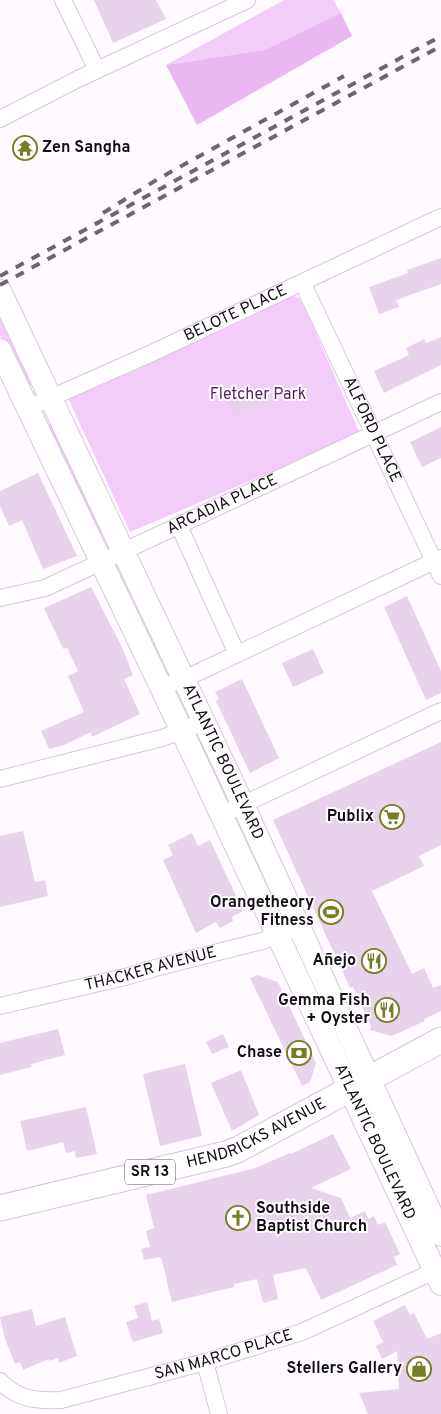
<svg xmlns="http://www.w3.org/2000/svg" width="441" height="1414" font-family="Overpass,sans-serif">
<rect width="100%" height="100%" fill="#fefaff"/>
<path fill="#f3cdf9" d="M284,0H333L341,13L264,50L166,65Z
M291,296L298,297L305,308L360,434L130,532L67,396Z
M4,319L34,388L24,380L0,335V321Z
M51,422L102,532L100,535L49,433L48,424Z"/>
<path fill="#eab7f2" d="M341,13L352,36L197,125L166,65L264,50Z"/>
<path fill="#e8d3ec" d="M94,0H156L166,19L113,43Z
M441,258V284L396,300L399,307L379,314L369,287L408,273L407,270Z
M441,337V365L384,393L374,371L409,355L406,348L424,339L426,343Z
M259,386L266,402L234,417L226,401Z
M441,427V458L422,467L410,442Z
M38,473L77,556L43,569L22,520L9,526L0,506V491Z
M91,587L122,647L133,675L124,679L140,714L92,737L91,732L64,745L49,749L41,731L84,712L68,676L78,671L67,648L63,649L44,608Z
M407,596L441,671V693L426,700L384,607Z
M313,649L324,673L293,687L282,663Z
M242,679L279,758L250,773L216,701L219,699L215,692Z
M441,742V845L419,856L424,866L372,891L412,974L424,968L433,988L441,985V1011L424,1019L425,1021L392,1036L370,1030L371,1026L353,987L350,988L273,820Z
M23,831L35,882L45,880L48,896L0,907V836Z
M192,833L198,846L210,840L243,911L232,917L233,921L220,928L216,922L196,933L163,860L173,855L168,845Z
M258,975L278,982L316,1063L310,1082L302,1086L250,978Z
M58,1029L65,1055L31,1064L32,1067L0,1075V1043Z
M223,1034L229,1047L212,1054L206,1042Z
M185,1064L202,1136L160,1146L143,1074Z
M241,1070L259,1115L232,1131L211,1083Z
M86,1107L97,1154L76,1158L75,1151L66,1153L63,1142L27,1151L20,1121Z
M333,1134L351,1169L311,1188L341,1198L350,1218L365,1211L368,1219L374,1216L378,1225L385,1222L400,1254L394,1257L397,1265L321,1300L306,1268L273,1275L278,1299L263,1303L257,1279L234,1284V1287L172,1302L161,1257L144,1260L141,1249L150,1247L146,1231L154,1228L146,1195L255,1168L290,1153L291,1154Z
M147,1302L152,1321L159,1319L163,1333L133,1342L126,1322L138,1318L134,1306Z
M405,1305L410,1315L414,1313L427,1339L441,1333V1414H368L359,1393L399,1389L397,1351L382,1359L376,1346L383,1342L373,1321Z
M32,1309L36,1326L65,1317L77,1356L59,1363L58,1358L49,1361V1359L23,1370L20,1362L15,1364L5,1339L0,1317Z"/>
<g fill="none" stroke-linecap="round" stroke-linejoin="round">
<defs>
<g id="minor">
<path d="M63,0L97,70"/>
<path d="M0,119L78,79L247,0"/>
<path id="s1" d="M303,284L441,576"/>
<path id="s2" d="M28,408L152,353L441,217"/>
<path d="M179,526L237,654"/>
<path id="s3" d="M0,598L45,588L86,569L441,402"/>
<path d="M161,688L199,672L441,558"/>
<path d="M0,779L162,738L204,722"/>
<path d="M221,815L441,711"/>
<path id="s4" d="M0,1006L125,977L155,968L262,941L278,936L287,931"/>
<path d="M205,1362L219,1414"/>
<path id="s5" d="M0,1381C18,1400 37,1401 61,1400L205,1362L302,1332L441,1268"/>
</g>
<g id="secondary">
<path id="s6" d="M0,291L231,779L441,1235"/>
<path id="s7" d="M0,350L182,731L441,1284"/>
</g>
<g id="primary">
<path id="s8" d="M0,1208L226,1154L237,1150L441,1040"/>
</g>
</defs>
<use href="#minor" stroke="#dac5de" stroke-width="18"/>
<use href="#secondary" stroke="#dac5de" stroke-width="24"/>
<use href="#primary" stroke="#dac5de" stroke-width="27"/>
<use href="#minor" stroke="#fff" stroke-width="16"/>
<use href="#secondary" stroke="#fff" stroke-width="22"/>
<use href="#primary" stroke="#fff" stroke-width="25"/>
<path stroke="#6c666e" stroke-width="4" stroke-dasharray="9 9" stroke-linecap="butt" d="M103,213L158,179L344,76
M0,276L441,36
M0,285L441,46"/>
</g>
<defs>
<symbol id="temple-ring" viewBox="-11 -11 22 22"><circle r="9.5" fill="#fff" stroke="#787c25" stroke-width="1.5"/><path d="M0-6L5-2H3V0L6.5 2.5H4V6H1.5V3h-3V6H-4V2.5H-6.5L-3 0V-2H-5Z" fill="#787c25"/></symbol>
<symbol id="supermarket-ring" viewBox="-11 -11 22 22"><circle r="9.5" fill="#fff" stroke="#787c25" stroke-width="1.5"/><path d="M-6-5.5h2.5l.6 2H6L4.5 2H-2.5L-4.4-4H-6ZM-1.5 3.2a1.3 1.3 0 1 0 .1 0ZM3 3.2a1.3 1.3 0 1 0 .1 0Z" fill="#787c25"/></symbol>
<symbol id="stadium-ring" viewBox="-11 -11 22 22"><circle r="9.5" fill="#fff" stroke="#787c25" stroke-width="1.5"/><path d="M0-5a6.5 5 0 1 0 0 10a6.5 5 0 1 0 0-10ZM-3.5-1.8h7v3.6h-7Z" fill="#787c25"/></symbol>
<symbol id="restaurant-ring" viewBox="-11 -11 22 22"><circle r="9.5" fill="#fff" stroke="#787c25" stroke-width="1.5"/><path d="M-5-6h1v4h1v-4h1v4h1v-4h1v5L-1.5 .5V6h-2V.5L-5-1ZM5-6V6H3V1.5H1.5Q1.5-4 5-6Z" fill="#787c25"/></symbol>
<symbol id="bank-ring" viewBox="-11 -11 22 22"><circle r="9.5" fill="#fff" stroke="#787c25" stroke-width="1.5"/><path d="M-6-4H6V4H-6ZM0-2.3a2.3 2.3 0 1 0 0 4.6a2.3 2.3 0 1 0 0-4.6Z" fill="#787c25"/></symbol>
<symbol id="church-ring" viewBox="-11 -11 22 22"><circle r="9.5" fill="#fff" stroke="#787c25" stroke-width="1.5"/><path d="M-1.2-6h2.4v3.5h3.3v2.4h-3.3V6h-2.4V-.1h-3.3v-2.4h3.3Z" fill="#787c25"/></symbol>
<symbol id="shop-ring" viewBox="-11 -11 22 22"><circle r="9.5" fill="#fff" stroke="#787c25" stroke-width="1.5"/><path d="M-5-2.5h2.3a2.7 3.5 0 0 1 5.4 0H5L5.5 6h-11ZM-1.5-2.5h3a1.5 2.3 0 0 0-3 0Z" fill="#787c25"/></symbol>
</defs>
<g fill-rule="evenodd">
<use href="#temple-ring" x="11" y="134" width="28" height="28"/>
<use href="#supermarket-ring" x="378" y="803" width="28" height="28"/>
<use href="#stadium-ring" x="317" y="898" width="28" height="28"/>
<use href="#restaurant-ring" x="360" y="947" width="28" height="28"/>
<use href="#restaurant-ring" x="373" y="996" width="28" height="28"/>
<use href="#bank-ring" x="285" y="1039" width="28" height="28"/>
<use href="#church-ring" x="224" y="1204" width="28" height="28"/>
<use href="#shop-ring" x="405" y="1355" width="28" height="28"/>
</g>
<g text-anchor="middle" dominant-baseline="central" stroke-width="4" stroke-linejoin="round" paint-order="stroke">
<rect fill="#fff" stroke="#5b565d" stroke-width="1" x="125" y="1159.5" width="50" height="25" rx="4"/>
<g font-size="15" font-weight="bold" fill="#150e17">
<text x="150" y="1172">SR 13</text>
</g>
<g font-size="16" font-weight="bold" fill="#150e17" stroke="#fff" text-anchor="end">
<text x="42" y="148" text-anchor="start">Zen Sangha</text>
<text x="374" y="817">Publix</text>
<text x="314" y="903">Orangetheory<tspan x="314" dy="18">Fitness</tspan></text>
<text x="356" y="961">Añejo</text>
<text x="370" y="1001">Gemma Fish<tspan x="370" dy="18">+ Oyster</tspan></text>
<text x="282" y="1053">Chase</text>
<text x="256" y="1209" text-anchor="start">Southside<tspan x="256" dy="18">Baptist Church</tspan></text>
<text x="402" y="1369">Stellers Gallery</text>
</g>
<g font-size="16" fill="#150e17" stroke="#fff">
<text stroke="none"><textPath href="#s2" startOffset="228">BELOTE PLACE</textPath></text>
<text stroke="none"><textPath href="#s1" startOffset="161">ALFORD PLACE</textPath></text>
<text stroke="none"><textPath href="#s3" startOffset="242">ARCADIA PLACE</textPath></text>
<text stroke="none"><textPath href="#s6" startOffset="521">ATLANTIC BOULEVARD</textPath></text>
<text stroke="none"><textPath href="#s4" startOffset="155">THACKER AVENUE</textPath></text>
<text stroke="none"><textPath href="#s8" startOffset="268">HENDRICKS AVENUE</textPath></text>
<text stroke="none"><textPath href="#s7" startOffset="876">ATLANTIC BOULEVARD</textPath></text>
<text stroke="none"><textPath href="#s5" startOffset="235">SAN MARCO PLACE</textPath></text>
</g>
<g font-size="16" fill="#591e64" stroke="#fff">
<text x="258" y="395">Fletcher Park</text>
</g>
</g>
</svg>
